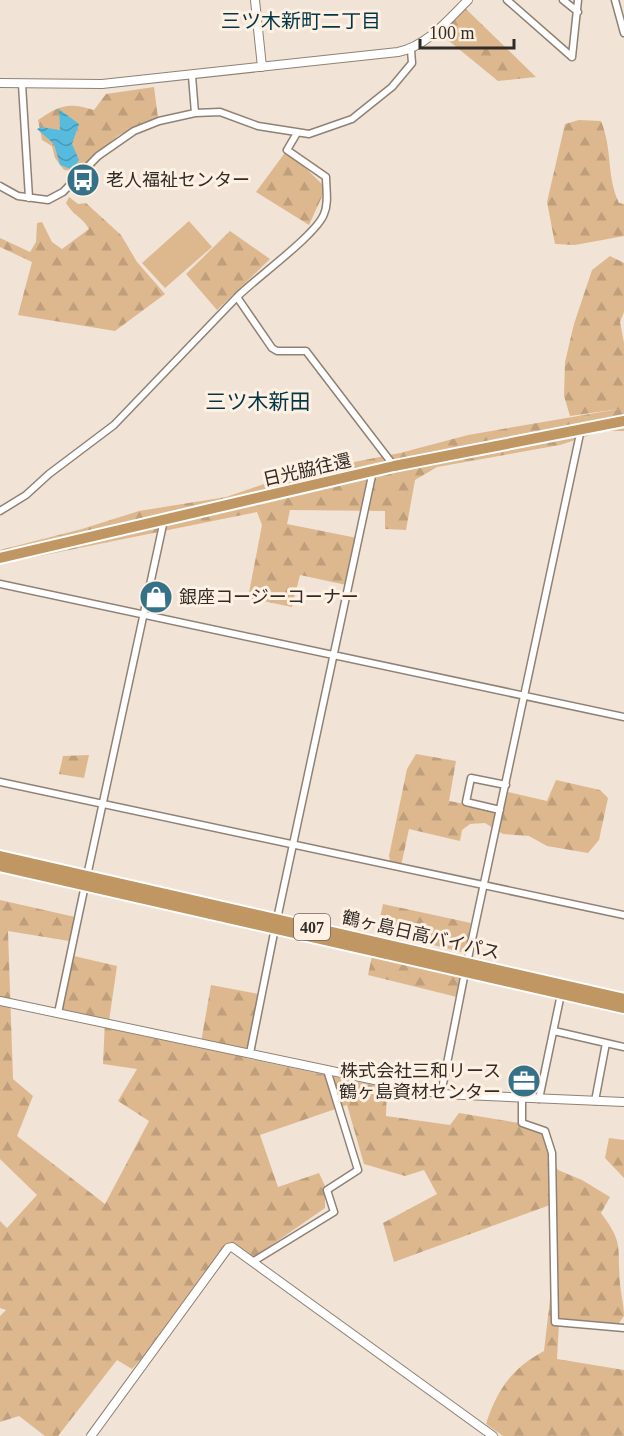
<svg xmlns="http://www.w3.org/2000/svg" width="624" height="1436" font-family="'Times New Roman','Noto Sans JP',serif">
<defs>
<pattern id="forest-firs" width="22" height="20" patternUnits="userSpaceOnUse" patternTransform="scale(1.5)"><rect width="22" height="20" fill="#ddb88f"/><path d="M5 1l3.5 6h-7zM16 11l3.5 6h-7z" fill="#be9e7b"/></pattern>
<pattern id="water-waves" width="16" height="10" patternUnits="userSpaceOnUse" patternTransform="scale(1.5)"><rect width="16" height="10" fill="#57bbde"/><path d="M0 5q4-4 8 0t8 0" fill="none" stroke="#4998b4"/></pattern>
</defs>
<rect width="100%" height="100%" fill="#f1e3d5"/>
<path fill="url(#forest-firs)" d="M465,8L536,77L498,81L438,32Z
M154,87L158,118L119,135L76,171L64,170L55,158L52,146L42,140L38,120C60,105 68,102 94,110L106,94Z
M579,120L601,121C613,151 606,175 619,203L624,204V236L575,245L555,244L547,202L565,124Z
M287,150L326,188L309,225L256,192Z
M69,197L78,204L86,203L121,235L137,262L165,294L115,331L18,315L32,262L0,247V238L30,252L36,242L37,223L42,222L52,242L62,249L89,229C83,218 72,214 66,203Z
M230,231L270,259L217,310L186,274Z
M610,256L624,263V312L620,322L624,343V431H602L560,445L437,467L415,480L406,530L385,529V511L290,510L287,524L357,538L346,585L300,575L292,607L248,598L262,525L257,512L0,564V550L82,529L139,511L226,497L293,474L400,453L468,435L619,409L570,416L564,396L565,362L574,324L592,270Z
M416,754L456,761L449,801L503,811L508,792L547,801L556,780L600,790L608,798L599,840L588,853L547,846L529,836L503,834L485,823L470,824L462,830L460,841L409,829L401,866L391,864L389,856L407,769Z
M89,755L84,778L59,774L63,756Z
M0,900L75,917L69,941L8,931L13,1079L33,1096L17,1136L105,1204L149,1121L118,1101L137,1069L103,1064L105,1020L62,1010L74,956L117,966L108,1028L200,1048L211,985L259,994L246,1058L387,1088L386,1116L450,1125L459,1113L519,1123L543,1134L548,1154L558,1170L582,1180L610,1197L601,1213C624,1244 617,1245 620,1284C621,1295 624,1305 624,1316L619,1323L559,1324L557,1359L624,1370V1436H503L486,1424C497,1390 512,1368 544,1351L552,1282L550,1205L394,1262L383,1223L437,1194L424,1170L405,1176L364,1164L347,1105L260,1135L278,1187L319,1173L325,1186V1208L253,1258L230,1243L158,1340L132,1369L117,1360L58,1436H45L19,1416L0,1422V1316L6,1310L0,1308V1221L7,1228L37,1195L0,1159Z
M383,904L471,923L465,953L377,931Z
M372,956L461,977L457,997L368,975Z
M609,1138L624,1140V1178L605,1158Z"/>
<path fill="#ddb88f" d="M189,221L212,247L165,288L142,263Z"/>
<path fill="url(#water-waves)" d="M59,109L79,124L72,144L79,160L73,170L60,165L54,144L37,129L41,127L60,130Z"/>
<g fill="none" stroke-linecap="round" stroke-linejoin="round">
<defs>
<path id="minor" d="M507,0L572,57
M563,0L578,12
M615,0L624,33
M572,57L578,0
M192,76L195,113
M22,84L29,198
M0,186L18,196L48,200L63,192L98,156L134,131L159,121L195,113L220,112L258,126L309,134L352,119L392,87L412,63L411,50
M237,297C256,278 317,234 324,214C329,203 326,189 326,177L287,150L297,133
M0,511L26,495L49,474L114,425L237,297L272,348L277,351H306L394,466
M0,584L624,717
M0,782L624,915
M500,810L466,802L471,778L506,785
M87,876L164,520
M277,919L373,471
M467,963L581,429
M58,1013L85,885
M554,1031L606,1043L595,1101
M606,1043L624,1047
M250,1053L275,928
M441,1094L465,972
M522,1098V1123L545,1131L552,1153L555,1322L624,1328
M539,1099L561,994
M254,1261L334,1212L327,1190L358,1170L327,1070"/>
<path id="tertiary" d="M255,0L262,67
M0,83L102,84L398,52C427,46 448,20 468,0
M0,1001L441,1094L624,1102
M91,1436L228,1248L232,1247L493,1436"/>
<path id="trunk" d="M0,558L394,466L624,421
M0,856L624,999
M0,866L624,1008"/>
</defs>
<use href="#minor" stroke="#8f8275" stroke-width="9"/>
<use href="#tertiary" stroke="#8f8275" stroke-width="10"/>
<use href="#trunk" stroke="#fff" stroke-width="14"/>
<use href="#minor" stroke="#fff" stroke-width="6"/>
<use href="#tertiary" stroke="#fff" stroke-width="8"/>
<use href="#trunk" stroke="#c09662" stroke-width="10"/>
</g>
<defs>
<symbol id="bus-disc" viewBox="-11 -11 22 22"><circle r="9.5" fill="#357288" stroke="#fef0e2"/><path d="M-5-6H5V4H4V6H2V4H-2V6H-4V4H-5ZM-3.5-4V0h7V-4ZM-3.5 1.2v1.5H-2V1.2ZM2 1.2v1.5H3.5V1.2Z" fill="#fff"/></symbol>
<symbol id="shop-disc" viewBox="-11 -11 22 22"><circle r="9.5" fill="#357288" stroke="#fef0e2"/><path d="M-5-2.5h2.3a2.7 3.5 0 0 1 5.4 0H5L5.5 6h-11ZM-1.5-2.5h3a1.5 2.3 0 0 0-3 0Z" fill="#fff"/></symbol>
<symbol id="office-disc" viewBox="-11 -11 22 22"><circle r="9.5" fill="#357288" stroke="#fef0e2"/><path d="M-6-3h4V-5.5h4V-3h4V5H-6ZM-1-4.5V-3h2v-1.5ZM-6 0V1H6V0Z" fill="#fff"/></symbol>
</defs>
<g fill-rule="evenodd">
<use href="#bus-disc" x="64" y="161" width="38" height="38"/>
<use href="#shop-disc" x="137" y="578" width="38" height="38"/>
<use href="#office-disc" x="505" y="1062" width="38" height="38"/>
</g>
<g text-anchor="middle" dominant-baseline="central" stroke-width="6" stroke-linejoin="round" paint-order="stroke">
<rect fill="#fef0e2" stroke="#6e675f" stroke-width="1.5" x="294" y="914" width="36" height="26" rx="4.5"/>
<g font-size="16" font-weight="bold" fill="#312c27">
<text x="312" y="927">407</text>
</g>
<g font-size="18" fill="#312c27" stroke="#fef0e2" text-anchor="start">
<text x="106" y="180">老人福祉センター</text>
<text x="179" y="597">銀座コージーコーナー</text>
<text x="501" y="1071" text-anchor="end">株式会社三和リース<tspan x="501" dy="21">鶴ヶ島資材センター</tspan></text>
</g>
<g font-size="18" fill="#312c27" stroke="#fef0e2">
<text transform="translate(307 470) rotate(-13)">日光脇往還</text>
<text transform="translate(421 935) rotate(13)">鶴ヶ島日高バイパス</text>
</g>
<g font-size="20" fill="#003646" stroke="#fef0e2">
<text x="301" y="21">三ツ木新町二丁目</text>
</g>
<g font-size="21" fill="#003646" stroke="#fef0e2">
<text x="258" y="402">三ツ木新田</text>
</g>
</g>
<path d="M420 39v9h94v-9" fill="none" stroke="#312c27" stroke-width="3"/>
<text x="429" y="39" font-size="18" fill="#312c27" stroke="#fef0e2" stroke-width="4.5" paint-order="stroke">100 m</text>
</svg>
